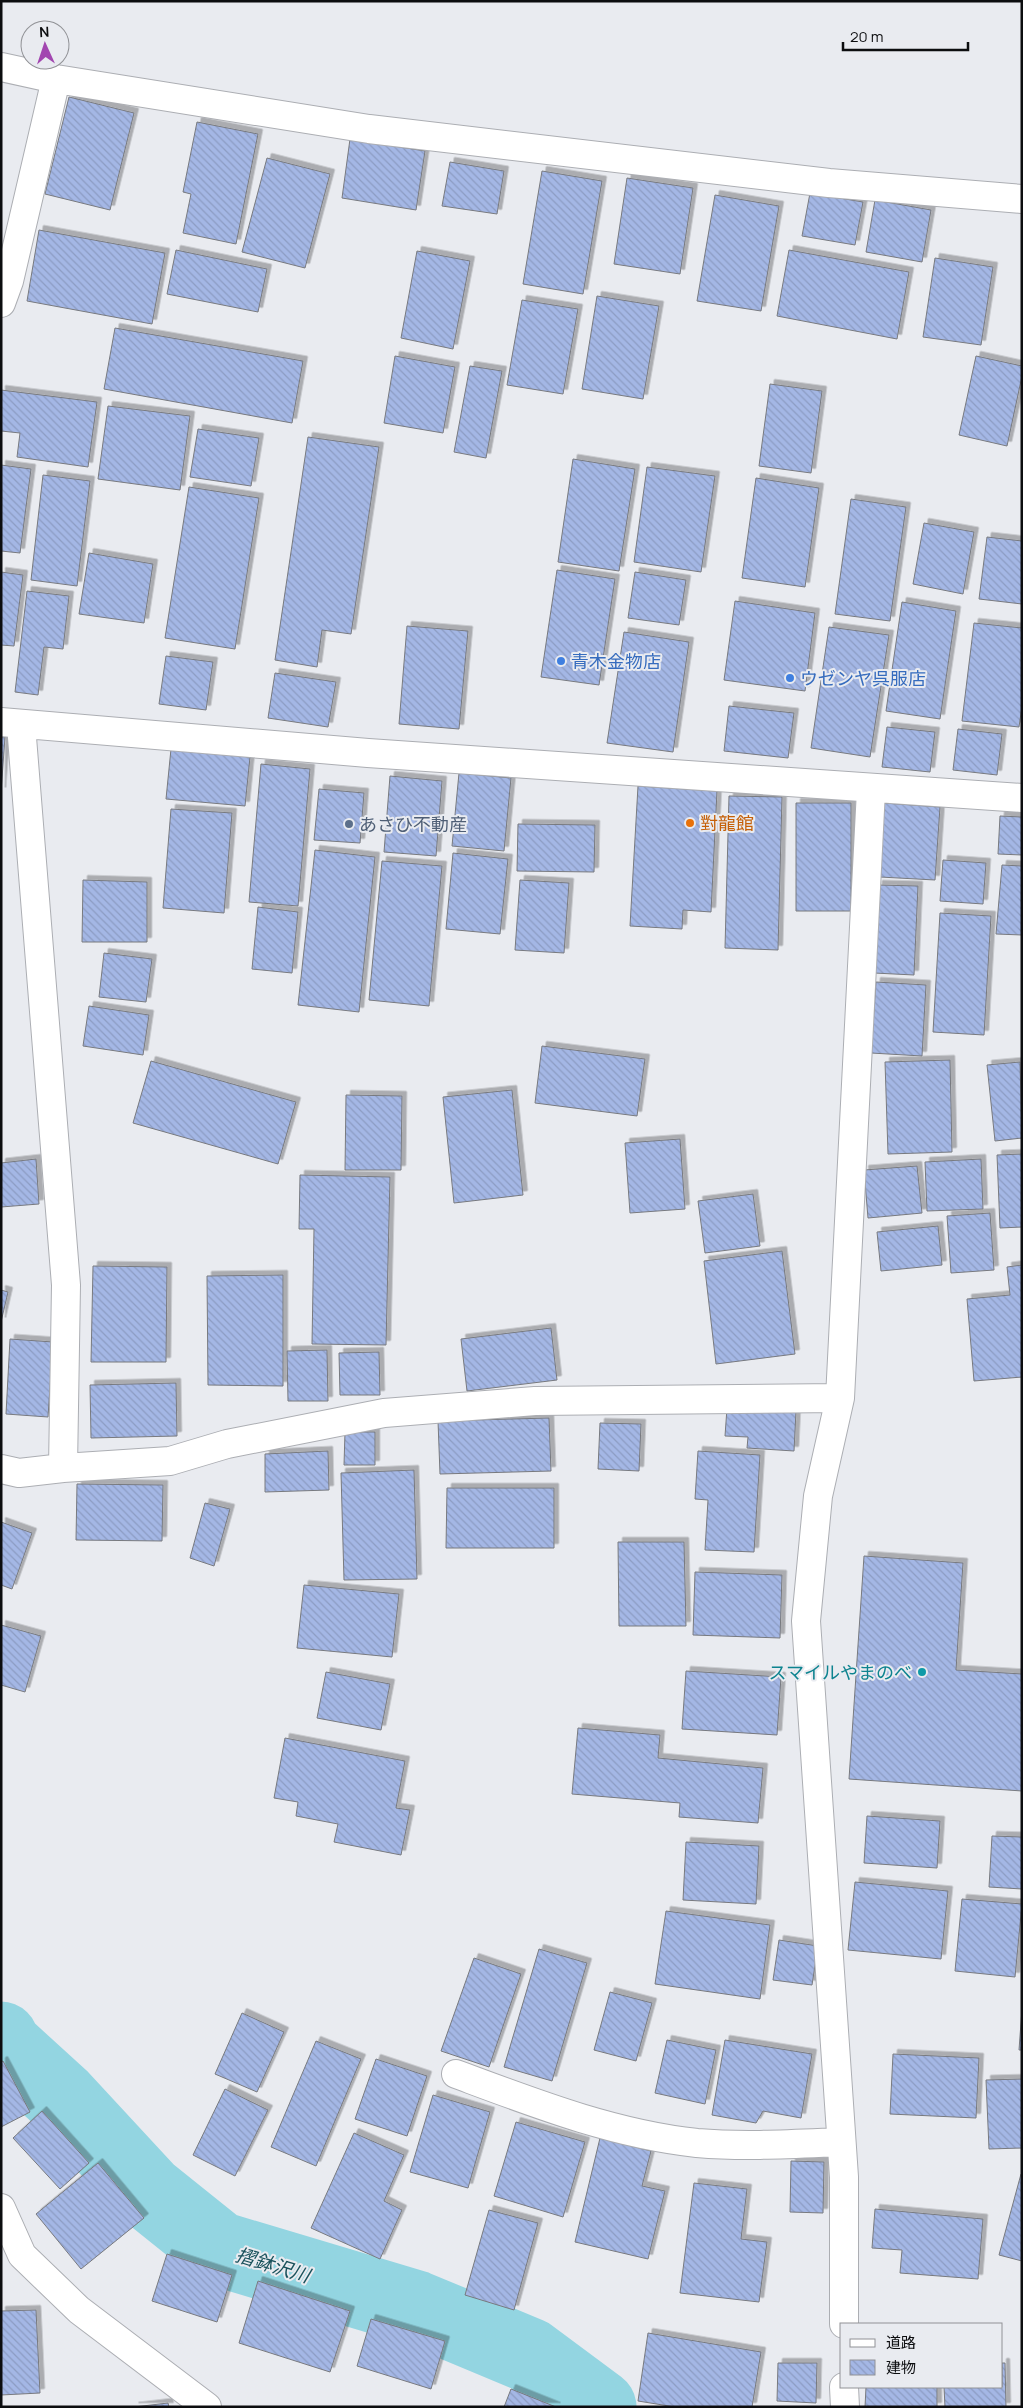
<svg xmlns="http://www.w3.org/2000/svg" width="1023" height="2408" font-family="Manrope,'Noto Sans JP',sans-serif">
<defs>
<pattern id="building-back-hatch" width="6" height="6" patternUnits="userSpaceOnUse" patternTransform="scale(1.25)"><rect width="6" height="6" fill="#a4b7e5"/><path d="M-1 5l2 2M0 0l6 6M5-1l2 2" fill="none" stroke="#8c9cc3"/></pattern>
<filter id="shadow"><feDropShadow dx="4.5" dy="-4.5" stdDeviation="0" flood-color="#0004"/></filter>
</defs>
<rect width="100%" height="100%" fill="#e9ebf0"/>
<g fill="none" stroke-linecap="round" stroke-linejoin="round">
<path stroke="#93d5e1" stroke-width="75" d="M1,2039L4,2046L61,2098L148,2192L219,2249L416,2308L529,2355L599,2407"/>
</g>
<path fill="url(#building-back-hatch)" stroke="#787a7f" filter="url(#shadow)" d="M69,97L134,113L110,210L45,194Z
M197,122L258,134L236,244L183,233L191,194L183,192Z
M350,139L425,151L416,210L342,198Z
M267,158L330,174L305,268L242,252Z
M450,162L504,171L497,214L442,206Z
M542,171L602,181L583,294L523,284Z
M627,178L693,188L680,274L614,264Z
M810,193L863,202L855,245L802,236Z
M715,195L779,206L761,311L697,301Z
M875,200L931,210L922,262L866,252Z
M39,230L165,253L152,324L27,301Z
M176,250L267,269L258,312L167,294Z
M789,250L909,272L897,339L777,316Z
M417,251L470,261L453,349L401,338Z
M935,258L993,267L981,345L923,337Z
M597,296L659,306L643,399L582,389Z
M522,300L578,309L563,394L507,385Z
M115,328L303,361L292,423L104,389Z
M395,356L455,367L443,433L384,423Z
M976,356L1022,366V376L1007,446L959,435Z
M470,366L502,371L486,458L454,452Z
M770,384L822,391L811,473L759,466Z
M1,390L97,402L88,467L17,457L20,433L1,431Z
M108,406L190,416L180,490L98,479Z
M198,429L259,438L251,486L190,477Z
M308,437L379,447L351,634L322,630L317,667L275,660Z
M573,459L635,469L619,571L558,562Z
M1,465L31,469L20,553L1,551Z
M647,467L715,476L701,572L634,562Z
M43,475L90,481L77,586L31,580Z
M756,478L819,488L805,587L742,578Z
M189,487L259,498L235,649L165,638Z
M851,499L906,507L890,621L835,614Z
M924,523L974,532L963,594L913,584Z
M987,537L1022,541V604L979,599Z
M89,553L153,564L144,623L79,614Z
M557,570L615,579L599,685L541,677Z
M1,572L23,575L14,646L1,645Z
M635,572L686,580L679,625L628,618Z
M27,591L69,596L63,649L44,647L38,695L15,692Z
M735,601L815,613L805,691L724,680Z
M902,602L956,611L940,719L886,711Z
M974,623L1022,628V706L1019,727L962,721Z
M407,626L468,631L459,729L399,724Z
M829,627L889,635L870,757L811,748Z
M624,632L689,642L673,752L607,743Z
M166,656L213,662L206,710L159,704Z
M275,673L336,682L328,727L268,718Z
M729,706L794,713L788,758L724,751Z
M887,727L935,732L930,772L882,767Z
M958,729L1002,734L997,775L953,770Z
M1,737H5L1,792Z
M171,749L250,757L245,806L166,799Z
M261,764L310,769L298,906L249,902Z
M459,773L511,778L504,851L452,846Z
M390,776L442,781L436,856L384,852Z
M638,786L717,791L711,912L683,910L682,929L630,926Z
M319,789L364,793L360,843L314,840Z
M729,796L782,797L778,950L725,948Z
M796,803H851V911H796Z
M884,803L940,807L935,880L880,877Z
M171,809L232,813L224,913L163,908Z
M1000,816L1022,817V855L998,854Z
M518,824L595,825L594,872L517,871Z
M315,850L375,857L359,1012L298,1005Z
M453,853L508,859L500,934L446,929Z
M943,860L986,863L983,904L940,901Z
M382,861L442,866L429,1006L369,1000Z
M1002,865L1022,866V935L996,934Z
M83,880L147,882V942H82Z
M520,880L569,883L564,953L515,950Z
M878,885L918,886L914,975L874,973Z
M258,907L298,912L292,973L252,969Z
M940,913L991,916L984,1035L933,1032Z
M104,953L152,959L146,1002L99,997Z
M876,982L926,985L922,1056L871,1053Z
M89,1006L149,1015L143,1055L83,1046Z
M542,1046L645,1059L637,1116L535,1103Z
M950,1060L952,1152L888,1154L885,1062Z
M151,1061L296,1102L278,1164L133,1123Z
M1020,1062L1022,1138L995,1141L987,1065Z
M512,1090L523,1195L454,1203L443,1097Z
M346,1095L402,1096L401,1170H345Z
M680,1139L685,1209L630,1213L625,1143Z
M1022,1154V1227L1000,1228L997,1155Z
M36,1159L39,1204L1,1207V1163Z
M981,1159L983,1209L927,1211L925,1162Z
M917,1166L922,1213L868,1218L864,1170Z
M300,1175L390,1177L386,1345L312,1344L314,1229H299Z
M753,1194L760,1246L705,1253L698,1201Z
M990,1213L994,1270L951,1273L947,1216Z
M938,1226L942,1265L881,1271L877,1232Z
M782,1251L795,1354L716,1364L704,1261Z
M1022,1265V1377L974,1381L967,1299L1010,1295L1007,1267Z
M93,1266L167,1267L166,1362H91Z
M283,1275V1386L208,1385L207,1276Z
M1,1290L8,1292L1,1322Z
M551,1328L557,1380L467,1391L461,1339Z
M10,1339L53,1342L48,1417L6,1414Z
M327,1350L328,1401H288L287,1351Z
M379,1352L380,1395H340L339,1353Z
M176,1383L177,1436L91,1438L90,1385Z
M727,1408L796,1411L794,1451L747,1448L748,1437L725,1436Z
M549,1418L551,1471L440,1474L438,1421Z
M600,1423L641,1424L639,1471L598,1469Z
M345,1432H375V1465H344Z
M328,1451L329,1490L265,1492V1454Z
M698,1451L760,1455L754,1552L705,1550L708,1500L695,1499Z
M414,1470L417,1579L344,1580L341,1473Z
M77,1484L163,1485L162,1541L76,1540Z
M447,1488H554V1548H446Z
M205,1503L230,1509L214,1566L190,1558Z
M1,1522L32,1533L12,1589L1,1585Z
M618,1542H684L686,1626H619Z
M864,1556L963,1563L956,1670L1022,1674V1791L849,1779Z
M695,1572L782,1575L780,1638L693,1635Z
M304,1585L399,1594L392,1657L297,1648Z
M1,1625L41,1636L25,1692L1,1685Z
M686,1671L781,1677L777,1735L682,1729Z
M326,1672L390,1684L381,1730L317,1718Z
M578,1728L660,1735L658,1758L763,1768L758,1823L679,1817L680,1803L572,1794Z
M285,1738L405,1761L396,1808L410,1810L401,1855L334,1842L338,1824L296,1816L298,1802L274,1798Z
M867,1816L940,1821L937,1868L864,1863Z
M992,1836L1022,1837V1889L989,1887Z
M686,1842L759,1846L756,1904L683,1900Z
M855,1882L948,1891L941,1959L848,1950Z
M962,1899L1022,1904L1015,1977L955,1971Z
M666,1911L770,1925L760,1999L655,1984Z
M779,1940L818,1946L812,1985L773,1980Z
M539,1949L587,1963L552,2081L504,2067Z
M474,1958L521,1974L489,2067L441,2051Z
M610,1992L652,2003L636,2061L594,2050Z
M1022,2009V2050H1019Z
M242,2013L284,2032L257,2092L215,2074Z
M667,2040L716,2050L705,2104L655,2093Z
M725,2040L812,2054L801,2118L763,2111L756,2123L712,2115Z
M316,2041L361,2059L316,2166L271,2147Z
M893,2054L979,2058L976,2118L890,2114Z
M376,2059L427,2076L407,2136L355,2119Z
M3,2061L30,2112L1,2127V2062Z
M1022,2079V2148L989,2149L986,2080Z
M225,2089L268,2110L235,2176L193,2155Z
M433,2095L490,2112L468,2188L410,2172Z
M42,2111L89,2163L60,2189L13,2138Z
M516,2122L585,2142L563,2217L494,2196Z
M354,2133L404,2155L384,2201L402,2210L380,2259L311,2228Z
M600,2138L651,2151L642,2186L665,2191L648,2259L575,2242Z
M791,2161L824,2162L823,2213L790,2212Z
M98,2163L144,2218L81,2269L36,2214Z
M1021,2174H1022V2261L999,2255Z
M694,2183L747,2189L741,2239L767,2242L759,2302L680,2293Z
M875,2209L983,2219L978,2279L900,2273L902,2250L872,2248Z
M489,2210L538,2223L514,2310L465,2295Z
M167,2254L232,2275L217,2322L152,2301Z
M258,2281L350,2311L330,2372L239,2343Z
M36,2310L40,2393L1,2395V2311Z
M371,2319L445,2341L431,2389L357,2366Z
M648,2333L761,2352L752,2407H675L638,2401Z
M778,2363H817L816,2403L777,2401Z
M1002,2363H1005L1006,2407H945L944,2387H1002Z
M866,2387H937V2407H865Z
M511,2389L556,2407H504Z
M168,2403L169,2407H134Z"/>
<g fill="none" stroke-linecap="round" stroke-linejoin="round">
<defs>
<path id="street" d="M1,67L56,79L369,129L829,183L1022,199
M1,303L9,281L56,79
M1,722L368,753L1022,798
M21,725L66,1285L63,1468
M1,1469L19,1473L63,1468L170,1461L227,1444L384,1413L535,1401L840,1398
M456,2074C534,2103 613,2134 697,2143C745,2147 793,2144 841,2142
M1,2208L22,2255L79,2310L207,2407
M844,2324V2177L806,1621L818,1496L840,1398L871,790
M844,2387L845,2407"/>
</defs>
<use href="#street" stroke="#acaeb3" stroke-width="30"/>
<use href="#street" stroke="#fff" stroke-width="28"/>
</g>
<g fill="#3f7fe0" stroke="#e9ebf0" stroke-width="2">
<circle cx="561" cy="661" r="5"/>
<circle cx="790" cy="678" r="5"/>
</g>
<circle fill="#e8710a" stroke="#e9ebf0" stroke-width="2" cx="690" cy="823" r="5"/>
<circle fill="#5c6f8a" stroke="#e9ebf0" stroke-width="2" cx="349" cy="824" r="5"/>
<circle fill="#0f9aa8" stroke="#e9ebf0" stroke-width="2" cx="922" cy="1672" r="5"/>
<g text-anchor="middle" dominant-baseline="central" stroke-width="4" stroke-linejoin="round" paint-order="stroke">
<g font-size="18" fill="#366cbe" stroke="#e9ebf0" text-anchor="start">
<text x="571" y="661">青木金物店</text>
<text x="800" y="678">ウゼンヤ呉服店</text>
</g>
<g font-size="18" fill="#c56008" stroke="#e9ebf0" text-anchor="start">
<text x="700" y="823">對龍館</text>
</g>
<g font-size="18" fill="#4e5e75" stroke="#e9ebf0" text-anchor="start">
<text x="359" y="824">あさひ不動産</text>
</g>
<g font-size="18" fill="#0d838f" stroke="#e9ebf0" text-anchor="end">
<text x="912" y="1672">スマイルやまのべ</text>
</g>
<g font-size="19" font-style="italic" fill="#1a525c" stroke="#e9ebf0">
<text transform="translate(273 2265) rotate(17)">摺鉢沢川</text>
</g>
</g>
<rect width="1023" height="2408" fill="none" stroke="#0c0d0f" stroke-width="5"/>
<rect x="840" y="2323" width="162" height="65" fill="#e9ebf0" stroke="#919296"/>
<rect x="850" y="2339" width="25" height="8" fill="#ffffff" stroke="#919296"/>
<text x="886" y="2348" font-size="15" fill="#0c0d0f">道路</text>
<rect x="850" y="2360" width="25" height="15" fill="url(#building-back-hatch)" stroke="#919296"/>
<text x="886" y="2373" font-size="15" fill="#0c0d0f">建物</text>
<g transform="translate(45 45) rotate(357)"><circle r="24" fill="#e9ebf0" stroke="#919296"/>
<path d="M0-4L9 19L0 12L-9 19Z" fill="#a246b0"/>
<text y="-8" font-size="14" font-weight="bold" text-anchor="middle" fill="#0c0d0f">N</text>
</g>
<path d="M843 42v8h125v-8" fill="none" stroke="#0c0d0f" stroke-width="2.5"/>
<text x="850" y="42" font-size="15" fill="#0c0d0f" stroke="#e9ebf0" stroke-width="4" paint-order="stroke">20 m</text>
</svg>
